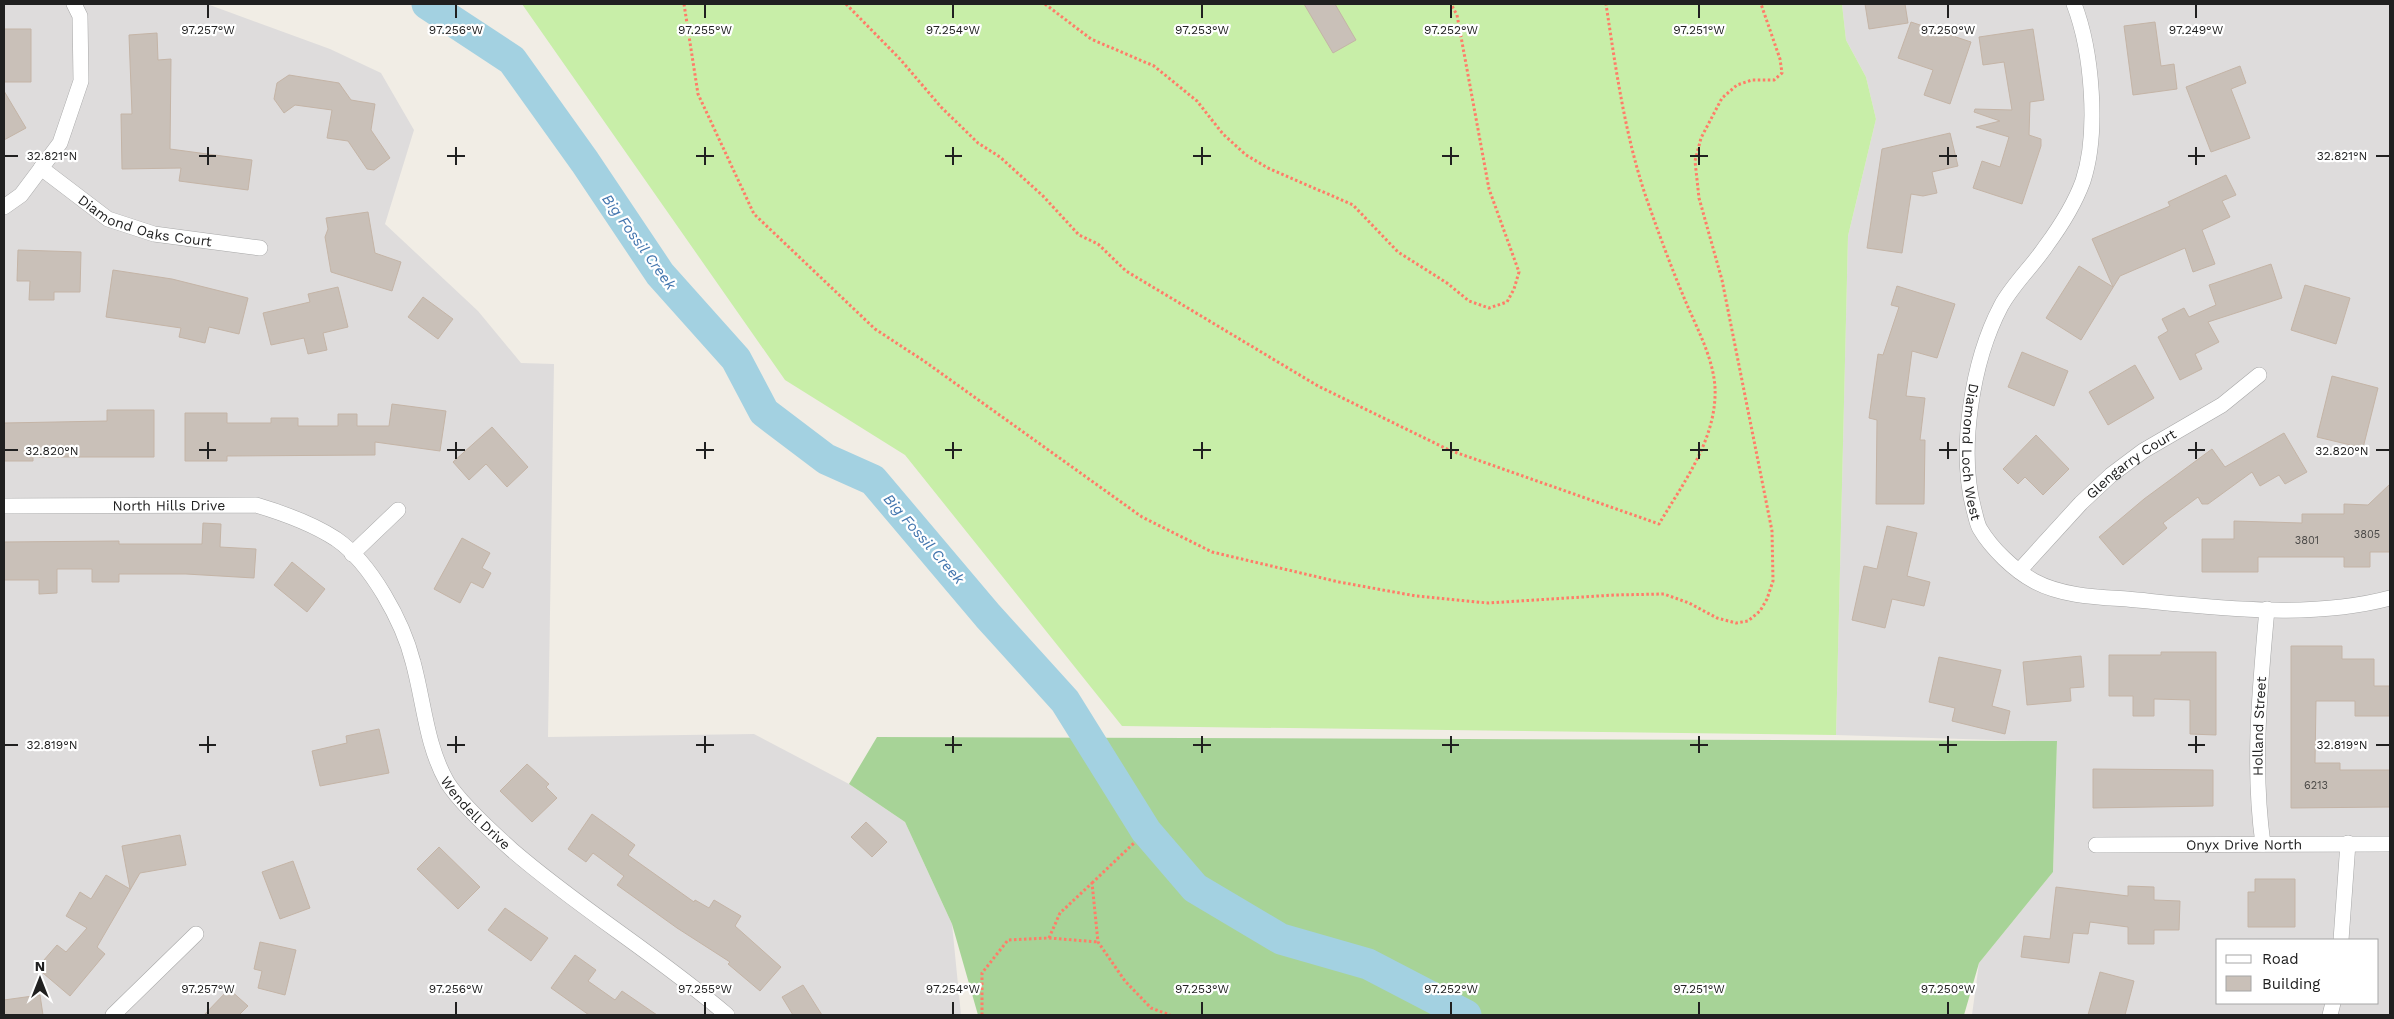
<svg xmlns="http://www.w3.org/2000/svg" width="2394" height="1019" font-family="'Work Sans',sans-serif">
<rect width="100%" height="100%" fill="#f1ede5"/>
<path fill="#dedcdc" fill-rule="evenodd" d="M4,4H207L330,49L381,73L414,130L385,224L478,311L521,363L554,364L548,737L754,734L849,784L905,822L952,924L961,1015H4Z
M1842,4H2390V1015H1972L1979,963L2053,872L2057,742L1836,735L1848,236L1876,119L1866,77L1846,40ZM2218,940H2378V1003H2218Z"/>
<path fill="#c8eea8" d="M522,4H1842L1846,40L1866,77L1876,119L1848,236L1836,735L1122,726L905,455L785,380Z"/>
<path fill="#a7d397" d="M877,737L2057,741L2053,872L1979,963L1964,1015H978L952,924L905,822L849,784Z"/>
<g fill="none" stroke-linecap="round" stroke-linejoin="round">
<path stroke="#a3d1e1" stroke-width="31" d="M427,4L512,60L585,162L660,274L736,359L764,412L826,459L873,480L988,616L1065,701L1146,831L1195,888L1281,939L1368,964L1466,1015"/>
</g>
<path fill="#c9c0b8" stroke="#c4b4a6" d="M1304,4H1335L1356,40L1333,53Z
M1865,4H1905L1908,23L1869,29Z
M1911,22L1971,42L1950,104L1924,95L1933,70L1898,58Z
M2155,22L2161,66L2174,64L2177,89L2133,95L2124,26Z
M4,29H31V82H4Z
M2033,29L2044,100L2030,102L2029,135L2041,139V146L2022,204L1973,188L1982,161L2000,167L2009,137L1976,127L2000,121L1974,112L1975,109L2012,110L2004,62L1983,65L1979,37Z
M157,33L158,60L171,59L170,149L252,160L248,190L179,181L181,168L122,169L121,114H132L129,35Z
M2240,66L2246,83L2231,89L2250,138L2211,152L2186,87Z
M289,75L339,83L351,100L375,104L371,130L390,158L374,170L367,169L348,141L327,138L332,110L295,105L284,113L274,99L277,83Z
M4,91L26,128L4,140Z
M1950,133L1958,166L1932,172L1937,193L1923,196L1911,194L1902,253L1867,248L1882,149Z
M2226,175L2236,195L2222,201L2230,217L2202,230L2215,264L2193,272L2185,248L2120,276L2081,340L2046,318L2079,266L2113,287L2092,239L2170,206L2168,202Z
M368,212L375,253L401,262L392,291L331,272L325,237L328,229L326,218Z
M18,250L81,252L80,292H54V300H29L30,281H17Z
M2271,264L2282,298L2208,322L2219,342L2195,354L2202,369L2180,380L2158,337L2168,331L2162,319L2184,308L2189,317L2216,305L2209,285Z
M113,270L172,279L248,298L239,334L209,327L205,343L179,337L181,328L106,317Z
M2305,285L2350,298L2336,344L2291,330Z
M1897,286L1955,304L1937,358L1912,351L1906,396L1925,398L1920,440H1925L1924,504H1876L1877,420L1869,418L1878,354L1883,355L1899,307L1891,305Z
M338,287L348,327L323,333L327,350L308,354L304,338L271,345L263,313L310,302L308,294Z
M423,297L453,319L438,339L408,317Z
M2022,352L2068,371L2054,406L2008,387Z
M2135,365L2154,398L2108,425L2089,392Z
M2332,376L2378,388L2363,448L2317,437Z
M392,404L446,411L440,451L375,442V455L227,456V461H185V413H227V423H271V418H298V426H338V414H357V426H389Z
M107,410H154V457H33V461H4V423L107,421Z
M492,427L528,467L507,487L486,464L469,480L453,462Z
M2284,433L2307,472L2285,484L2279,475L2260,486L2252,472L2208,504H2202L2198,497L2163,523L2167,528L2123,565L2099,537L2144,499L2212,449L2225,467Z
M2036,435L2069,469L2043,495L2025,477L2018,484L2003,469Z
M2390,484V552H2370V567H2344V557H2258V572H2202V539H2234V521L2302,523V514H2344V504L2368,505Z
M203,523L221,524L220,547L256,549L254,578L186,574H119V582H92V569H57V593L39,594V580H4V542L119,541V544H202Z
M1887,526L1917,533L1907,576L1930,582L1924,606L1892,599L1885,628L1852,620L1864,566L1877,569Z
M462,538L490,553L482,568L491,573L483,588L471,582L460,603L434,589Z
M292,562L325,589L307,612L274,585Z
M2291,646H2342V659H2374V686H2390V716H2355V701H2316L2315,763H2340V770H2390V807L2291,808Z
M2161,652H2216V735L2190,734V700L2154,699V716H2133V696H2109V655H2161Z
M2081,656L2084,687L2070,688L2071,701L2027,705L2023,662Z
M1939,657L2001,670L1992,706L2010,711L2005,734L1952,721L1955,708L1929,702Z
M379,729L389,773L320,786L312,751L347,743L346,736Z
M527,764L549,784L546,787L557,798L532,822L500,791Z
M2093,769L2213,770V806L2093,808Z
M592,814L635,845L628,855L694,902L695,900L709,908L714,900L741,916L735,926L781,967L760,991L728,964L730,962L677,928L617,885L624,876L593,853L586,862L568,849Z
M866,822L887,842L872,857L851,837Z
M180,835L186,865L140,873L97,947L105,954L70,996L37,968L57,945L66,952L87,928L66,916L80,892L91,899L106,875L130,889L122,846Z
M439,847L480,887L458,909L417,869Z
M293,861L310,908L280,919L262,872Z
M2255,879H2295V927H2248V892H2255Z
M2128,886L2154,887V900L2180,901L2179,930H2154V944H2128V927L2090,922L2088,934L2073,933L2069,963L2021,957L2024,936L2050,939L2056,887L2128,896Z
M505,908L548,938L531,961L488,930Z
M260,942L296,950L285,995L258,988L262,971L254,969Z
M575,955L596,970L588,981L615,1000L622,991L657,1015H589L551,988Z
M2100,972L2134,981L2125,1015H2088Z
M803,985L822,1015H793L782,997Z
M229,989L248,1006L239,1015H204Z
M40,995L43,1015H4V1000Z"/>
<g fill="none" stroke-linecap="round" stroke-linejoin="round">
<defs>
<g id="minor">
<path id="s1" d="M2074,4C2092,51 2099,132 2083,181C2075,203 2060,227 2046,246C2032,267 2013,284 2001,306C1972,361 1958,450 1974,510C1976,517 1977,524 1980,529C1992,549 2014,570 2034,581C2062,596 2096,597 2127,599C2210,607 2308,620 2390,598"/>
<path id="s2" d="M41,168L108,219L154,234L260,248"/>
<path d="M4,207L21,195L60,143L81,81L80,16L74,4"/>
<path id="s3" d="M4,506L256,505C283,513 313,524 336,539C371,563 403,622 413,662C424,702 426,745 447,782C460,803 493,833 512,850C580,909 659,956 727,1015"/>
<path d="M352,554L398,510"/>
<path id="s4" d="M2019,571L2081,503L2111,475L2143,451L2222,405L2259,375"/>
<path id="s5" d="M2263,844C2252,765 2260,688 2267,609"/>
<path id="s6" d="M2096,845L2390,844"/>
<path d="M2341,940L2348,843"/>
<path d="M113,1015L196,934"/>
<path d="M2330,1015L2333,1003"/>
</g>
</defs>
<use href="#minor" stroke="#a7a7a7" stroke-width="16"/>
<path stroke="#ff7c68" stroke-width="3" stroke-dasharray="2.5 2.5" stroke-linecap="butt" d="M684,4L698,94L754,214L875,329L924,361L1142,517L1212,552L1339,582L1416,596L1488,603L1614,595L1664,594L1689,603L1717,618L1736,623L1748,621L1760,611L1767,599L1773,581L1772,531L1722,280L1699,198L1695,161L1701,138L1722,98L1737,85L1752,80H1774L1782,73L1780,59L1761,4
M846,4L900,59L941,107L978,143L1000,157L1043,196L1079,235L1098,244L1126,271L1318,386L1449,450L1659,524C1682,485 1713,444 1715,397C1717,364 1697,329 1685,300C1671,267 1659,234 1647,200C1625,136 1616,70 1606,4
M1045,4L1091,39L1154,66L1197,101L1223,134L1246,155L1268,168L1353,205L1398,252L1447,283L1469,301L1489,308L1507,302L1514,289L1519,272L1489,189L1457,15L1451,4
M1092,883L1134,843
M1049,938L1098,942
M982,1015V973L1008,940L1049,938L1060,913L1092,883L1098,942L1125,981L1151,1008L1170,1015"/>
<use href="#minor" stroke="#fff" stroke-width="15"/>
</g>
<path fill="none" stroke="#202020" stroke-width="2" d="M208,5V18M456,5V18M705,5V18M953,5V18M1202,5V18M1451,5V18M1699,5V18M1948,5V18M2196,5V18M208,147V165M456,147V165M705,147V165M953,147V165M1202,147V165M1451,147V165M1699,147V165M1948,147V165M2196,147V165M5,156H18M199,156H216M447,156H465M696,156H714M945,156H962M1193,156H1211M1442,156H1459M1690,156H1708M1939,156H1957M2188,156H2205M2376,156H2389M208,442V459M456,442V459M705,442V459M953,442V459M1202,442V459M1451,442V459M1699,442V459M1948,442V459M2196,442V459M5,450H18M199,450H216M447,450H465M696,450H714M945,450H962M1193,450H1211M1442,450H1459M1690,450H1708M1939,450H1957M2188,450H2205M2376,450H2389M208,736V753M456,736V753M705,736V753M953,736V753M1202,736V753M1451,736V753M1699,736V753M1948,736V753M2196,736V753M5,745H18M199,745H216M447,745H465M696,745H714M945,745H962M1193,745H1211M1442,745H1459M1690,745H1708M1939,745H1957M2188,745H2205M2376,745H2389M208,1002V1014M456,1002V1014M705,1002V1014M953,1002V1014M1202,1002V1014M1451,1002V1014M1699,1002V1014M1948,1002V1014"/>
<g text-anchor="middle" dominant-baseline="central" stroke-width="4.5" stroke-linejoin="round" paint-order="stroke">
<g font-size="11" fill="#4a4846">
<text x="2367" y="534">3805</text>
<text x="2307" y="540">3801</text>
<text x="2316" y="785">6213</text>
</g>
<g font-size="14" fill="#202020" stroke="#fff">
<text stroke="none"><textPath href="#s2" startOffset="120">Diamond Oaks Court</textPath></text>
<text stroke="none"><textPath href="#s1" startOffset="481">Diamond Loch West</textPath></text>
<text stroke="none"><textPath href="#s4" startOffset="156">Glengarry Court</textPath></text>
<text stroke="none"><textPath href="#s3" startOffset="165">North Hills Drive</textPath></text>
<text stroke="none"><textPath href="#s5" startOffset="118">Holland Street</textPath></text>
<text stroke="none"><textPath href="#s3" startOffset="654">Wendell Drive</textPath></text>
<text stroke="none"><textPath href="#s6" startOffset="148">Onyx Drive North</textPath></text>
</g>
<g font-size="15" font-style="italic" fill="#4275ae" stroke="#fff">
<text transform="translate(639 242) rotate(54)">Big Fossil Creek</text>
<text transform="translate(924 539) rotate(49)">Big Fossil Creek</text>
</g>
</g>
<g font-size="12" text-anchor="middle" fill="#202020" stroke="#fff" stroke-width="4.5" stroke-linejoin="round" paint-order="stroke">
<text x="208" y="34">97.257°W</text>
<text x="456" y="34">97.256°W</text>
<text x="705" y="34">97.255°W</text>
<text x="953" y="34">97.254°W</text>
<text x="1202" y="34">97.253°W</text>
<text x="1451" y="34">97.252°W</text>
<text x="1699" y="34">97.251°W</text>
<text x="1948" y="34">97.250°W</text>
<text x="2196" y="34">97.249°W</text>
<text x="52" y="160">32.821°N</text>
<text x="2342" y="160">32.821°N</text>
<text x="52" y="455">32.820°N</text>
<text x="2342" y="455">32.820°N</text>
<text x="52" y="749">32.819°N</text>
<text x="2342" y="749">32.819°N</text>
<text x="208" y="993">97.257°W</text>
<text x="456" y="993">97.256°W</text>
<text x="705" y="993">97.255°W</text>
<text x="953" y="993">97.254°W</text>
<text x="1202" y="993">97.253°W</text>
<text x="1451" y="993">97.252°W</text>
<text x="1699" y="993">97.251°W</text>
<text x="1948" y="993">97.250°W</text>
</g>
<rect width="2394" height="1019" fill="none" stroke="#202020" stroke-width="10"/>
<rect x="2216" y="939" width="162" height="65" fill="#ffffff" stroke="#a6a6a6"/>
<rect x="2226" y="955" width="25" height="8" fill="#ffffff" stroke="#a6a6a6"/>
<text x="2262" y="964" font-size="15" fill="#202020">Road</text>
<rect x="2226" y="976" width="25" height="15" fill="#c9c0b8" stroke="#a6a6a6"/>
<text x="2262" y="989" font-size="15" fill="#202020">Building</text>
<g transform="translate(40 979)" stroke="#ffffff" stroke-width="4" paint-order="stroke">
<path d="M0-4L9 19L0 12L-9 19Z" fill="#202020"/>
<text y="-8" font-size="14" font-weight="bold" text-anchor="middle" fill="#202020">N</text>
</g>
</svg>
